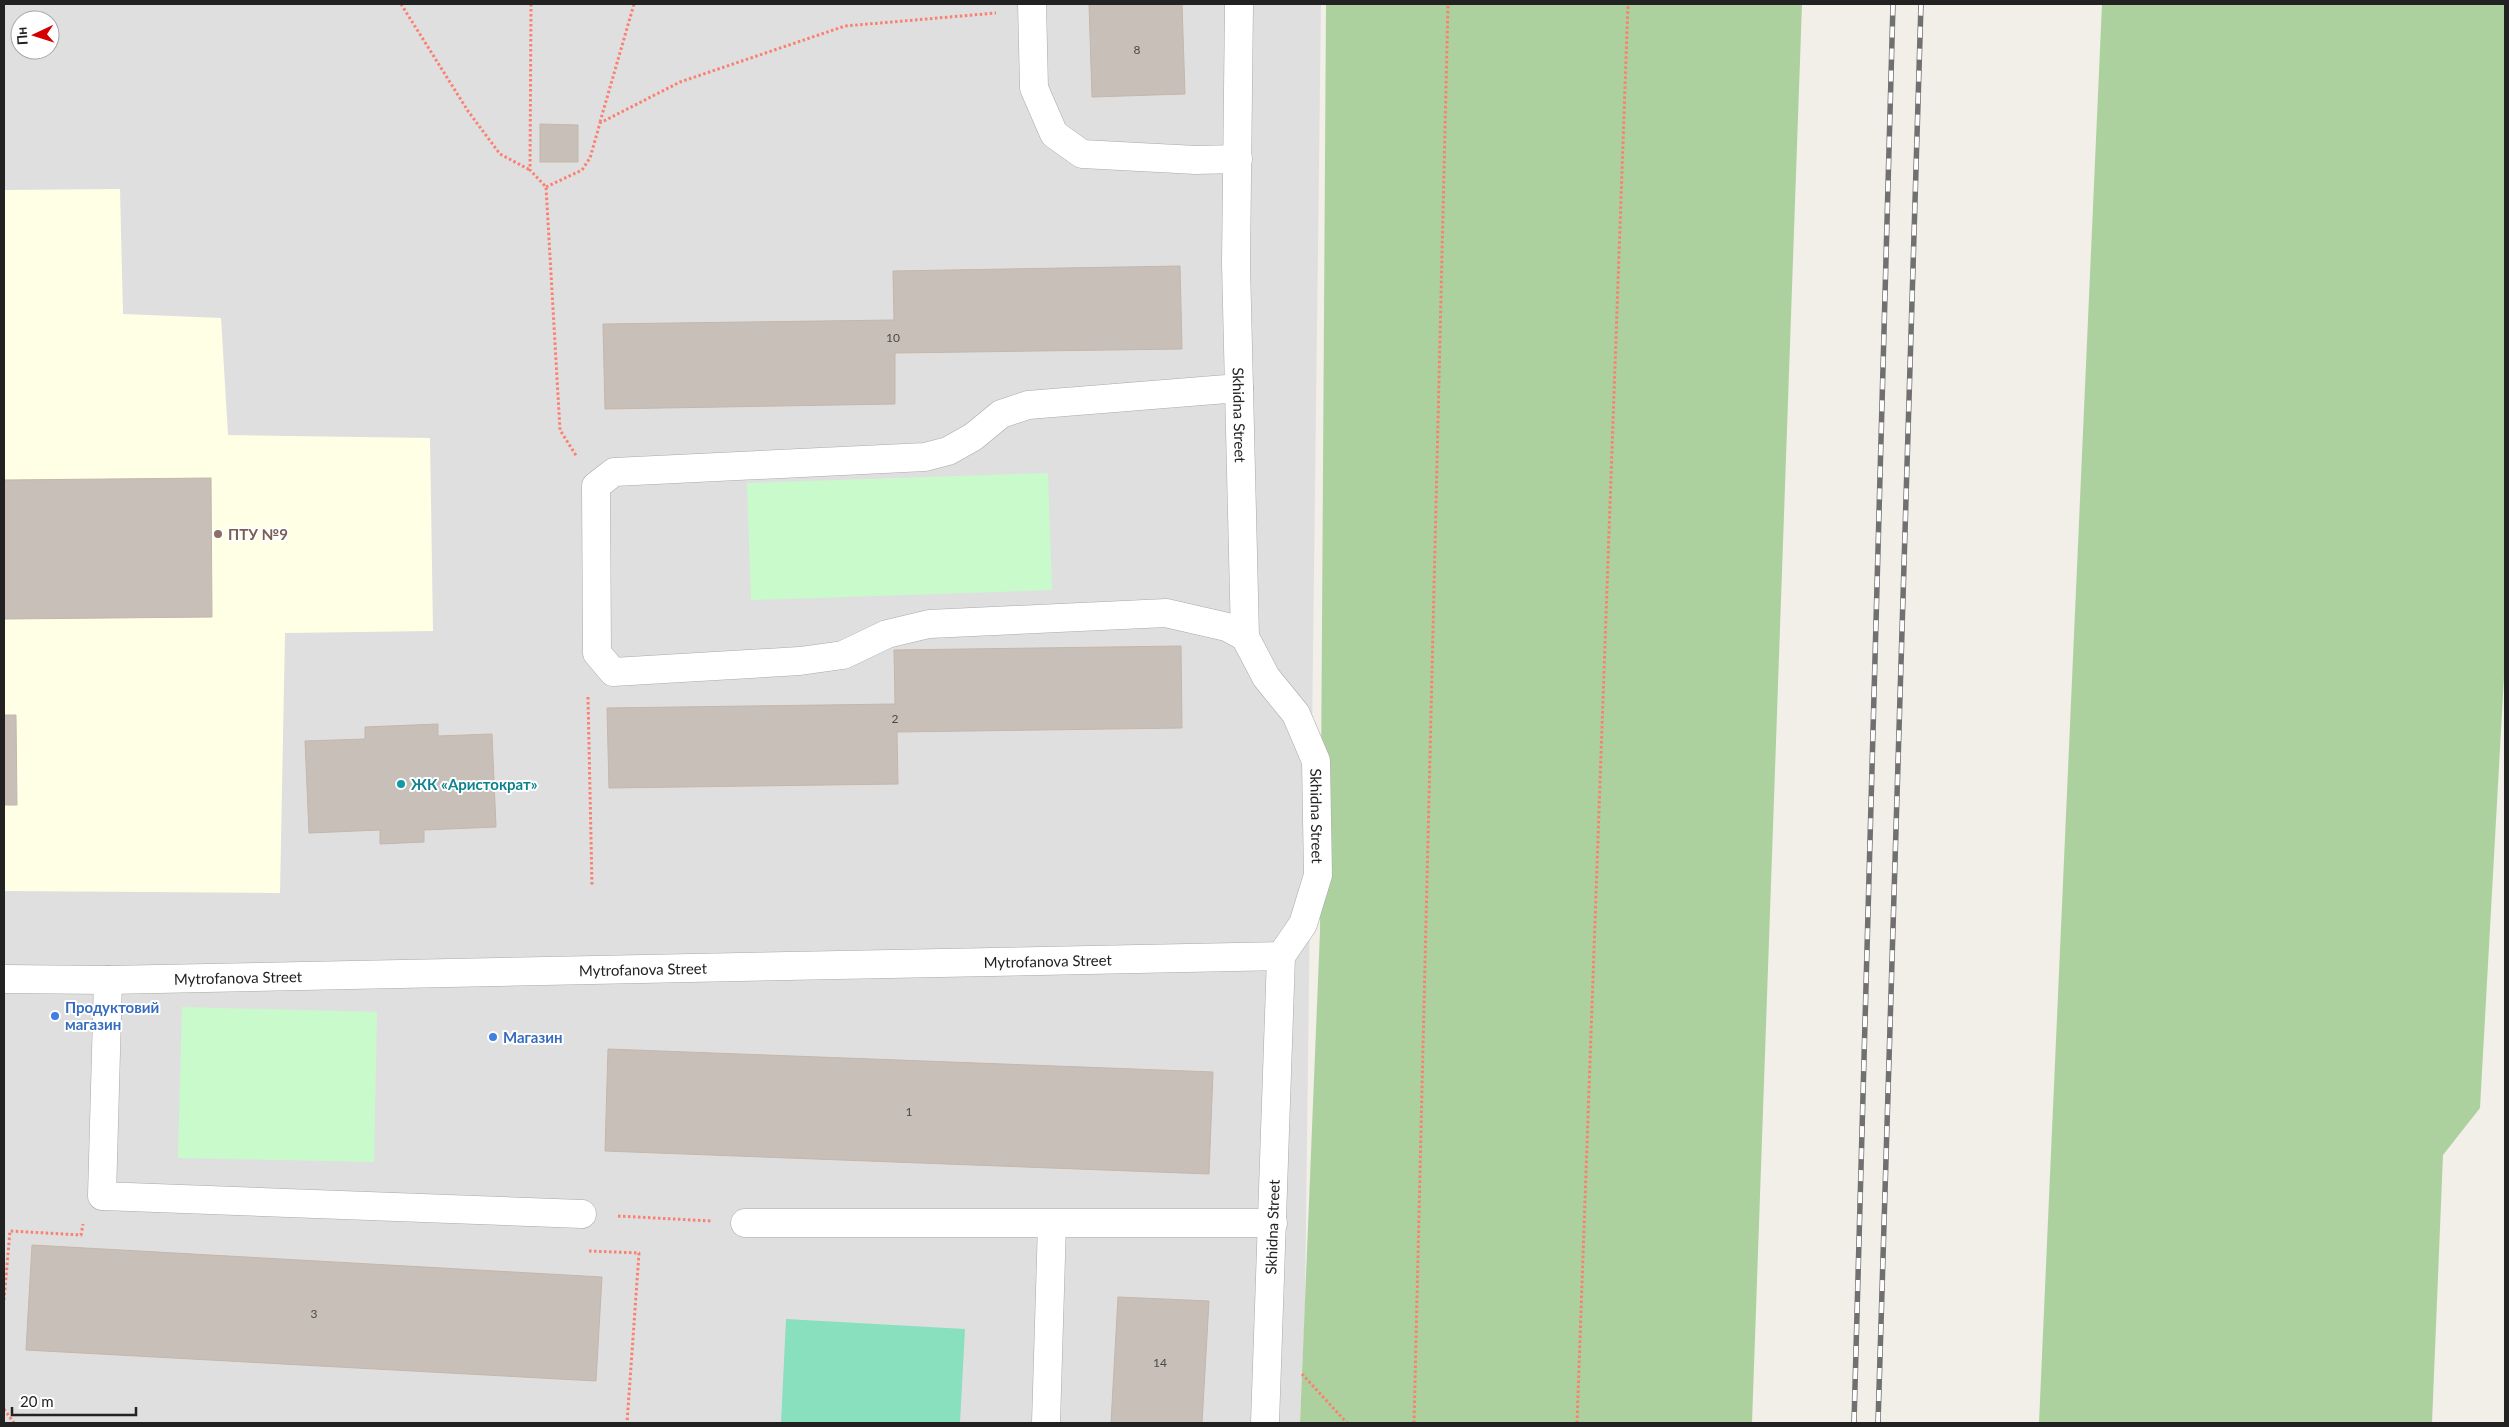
<svg xmlns="http://www.w3.org/2000/svg" width="2509" height="1427" font-family="Lato,sans-serif">
<rect width="100%" height="100%" fill="#f2efe9"/>
<path fill="#e0dfdf" fill-rule="evenodd" d="M4,4H1321L1305,1305L1300,1423H4ZM20,20H50V50H20Z"/>
<path fill="#ffffe5" d="M120,189L123,314L221,318L228,435L430,438L433,631L285,633L280,893L4,891V190Z"/>
<path fill="#add19e" d="M1326,4H1802L1752,1423H1300L1320,931Z
M2102,4H2505V659L2480,1108L2443,1155L2432,1423H2039Z"/>
<path fill="#c8facc" d="M1048,473L1052,590L751,600L747,483Z
M182,1007L377,1012L374,1162L178,1158Z"/>
<path fill="#88e0be" d="M786,1319L965,1329L960,1423H781Z"/>
<path fill="#c7bfb8" stroke="#c4b6ab" d="M1089,4H1182L1185,94L1092,97Z
M540,124L578,125V162H540Z
M1180,266L1182,349L895,353V404L605,409L603,324L894,320L893,271Z
M211,478L212,617L4,619V480Z
M1181,646L1182,728L897,732L898,784L609,788L607,708L895,704L894,650Z
M4,715H16L17,805H4Z
M438,724V736L492,734L496,827L424,830V842L380,844V830L309,833L305,741L365,739V727Z
M608,1049L1213,1072L1209,1174L605,1151Z
M32,1245L602,1277L596,1381L26,1350Z
M1118,1297L1209,1301L1202,1423H1111Z"/>
<g fill="none" stroke-linecap="round" stroke-linejoin="round">
<defs>
<g id="minor">
<path d="M1032,4L1034,88L1054,134L1082,154L1196,160L1238,159"/>
<path id="s1" d="M1239,4L1236,264L1245,637L1266,677L1296,714L1316,761L1318,875L1303,924L1281,956L1265,1423"/>
<path d="M1239,388L1028,405L1001,414L973,437L948,451L925,457L614,472L596,486L597,653L613,672L800,661L843,655L887,634L929,624L1166,613L1227,627L1245,637"/>
<path id="s2" d="M4,979L108,980L1281,956"/>
<path d="M108,980L102,1196L582,1214"/>
<path d="M745,1223H1273"/>
<path d="M1046,1423L1052,1224"/>
</g>
</defs>
<use href="#minor" stroke="#a9a9a9" stroke-width="29"/>
<path stroke="#fa8072" stroke-width="3" stroke-dasharray="2.5 2.5" stroke-linecap="butt" d="M401,4L468,111L500,154L530,170
M531,4L530,170L546,187L560,430L577,457
M600,122L634,4
M546,187L582,170L590,158L600,123L680,82L845,26L996,13
M588,697L592,886
M618,1216L711,1221
M589,1251L639,1253L627,1423
M4,1300L10,1231L81,1235L83,1224
M1302,1374L1347,1423
M4,1409L14,1423
M1414,1423L1448,4
M1577,1423L1628,4"/>
<use href="#minor" stroke="#fff" stroke-width="28"/>
<defs>
<path id="rail" d="M1854,1423L1893,4
M1878,1423L1921,4"/>
</defs>
<use href="#rail" stroke="#707070" stroke-width="5.5"/>
<use href="#rail" stroke="#fff" stroke-width="4" stroke-dasharray="11" stroke-linecap="butt"/>
</g>
<circle fill="#8d6e63" stroke="#fff" stroke-width="2" cx="218" cy="534" r="5"/>
<circle fill="#0f9aa8" stroke="#fff" stroke-width="2" cx="401" cy="784" r="5"/>
<g fill="#3f7fe0" stroke="#fff" stroke-width="2">
<circle cx="55" cy="1016" r="5"/>
<circle cx="493" cy="1037" r="5"/>
</g>
<g text-anchor="middle" dominant-baseline="central" stroke-width="4" stroke-linejoin="round" paint-order="stroke">
<g font-size="12" fill="#4b4948">
<text x="1137" y="49">8</text>
<text x="893" y="337">10</text>
<text x="895" y="718">2</text>
<text x="909" y="1111">1</text>
<text x="314" y="1313">3</text>
<text x="1160" y="1362">14</text>
</g>
<g font-size="15" fill="#222" stroke="#fff">
<text stroke="none"><textPath href="#s1" startOffset="411">Skhidna Street</textPath></text>
<text stroke="none"><textPath href="#s1" startOffset="832">Skhidna Street</textPath></text>
<text stroke="none"><textPath href="#s2" startOffset="1044">Mytrofanova Street</textPath></text>
<text stroke="none"><textPath href="#s2" startOffset="639">Mytrofanova Street</textPath></text>
<text stroke="none"><textPath href="#s2" startOffset="234">Mytrofanova Street</textPath></text>
<text transform="translate(1272 1227) rotate(-88)">Skhidna Street</text>
</g>
<g font-size="15" font-weight="bold" fill="#785e54" stroke="#fff" text-anchor="start">
<text x="228" y="534">ПТУ №9</text>
</g>
<g font-size="15" font-weight="bold" fill="#0d838f" stroke="#fff" text-anchor="start">
<text x="411" y="784">ЖК «Аристократ»</text>
</g>
<g font-size="15" font-weight="bold" fill="#366cbe" stroke="#fff" text-anchor="start">
<text x="65" y="1007">Продуктовий<tspan x="65" dy="17">магазин</tspan></text>
<text x="503" y="1037">Магазин</text>
</g>
</g>
<rect width="2509" height="1427" fill="none" stroke="#222222" stroke-width="10"/>
<g transform="translate(35 35) rotate(266)"><circle r="24" fill="#ffffff" stroke="#a7a7a7"/>
<path d="M0-4L9 19L0 12L-9 19Z" fill="#d40000"/>
<text y="-8" font-size="14" font-weight="bold" text-anchor="middle" fill="#222222">Пн</text>
</g>
<path d="M12 1407v8h124v-8" fill="none" stroke="#222222" stroke-width="2.5"/>
<text x="20" y="1407" font-size="15" fill="#222222" stroke="#ffffff" stroke-width="4" paint-order="stroke">20 m</text>
</svg>
